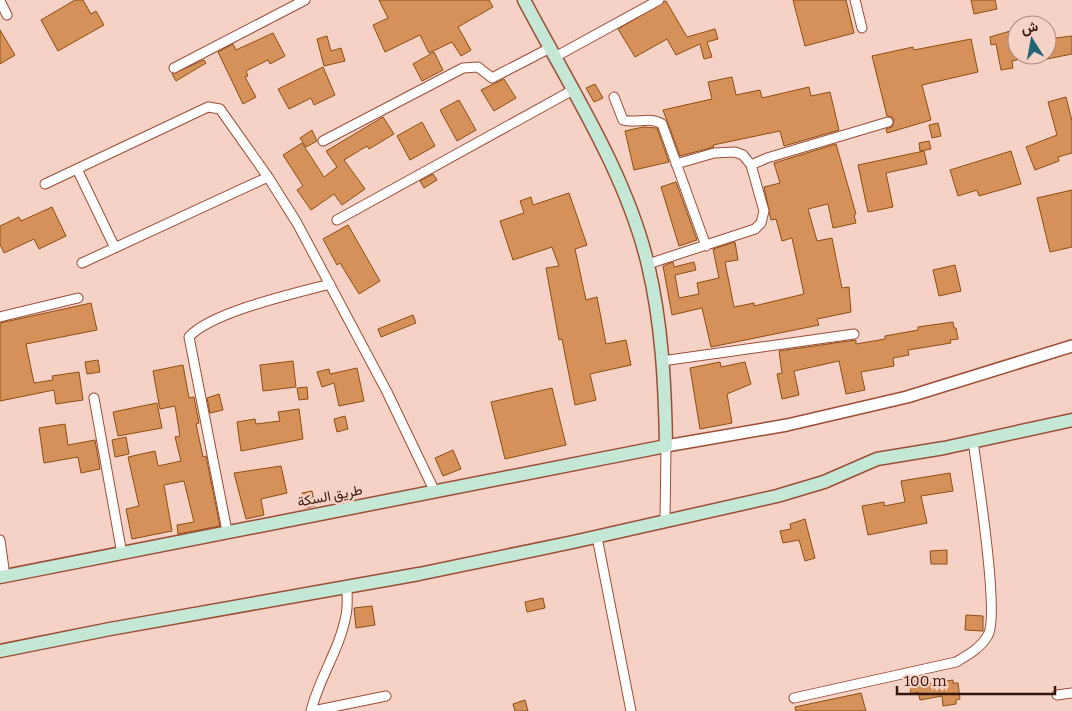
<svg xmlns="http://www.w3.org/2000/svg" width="1072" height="711" font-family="Bitter,Vazirmatn,serif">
<rect width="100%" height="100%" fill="#f5d1c6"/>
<path fill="#d6915a" stroke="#8d4e10" d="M75,0H83L91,14L96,11L104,25L58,51L41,20Z
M379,0H489L493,7L458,27L471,50L461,56L452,42L429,53L420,35L385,52L373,25L388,18Z
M793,0H846L854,33L805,46Z
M971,0H995L997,9L974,14Z
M666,1L687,37L715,29L718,39L707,42L712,57L704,59L700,44L676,55L667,39L635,57L618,29Z
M1017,29V60L1012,61L1013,68L1001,70L996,44L991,45L990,37Z
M0,30L15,55L0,64Z
M273,33L285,56L270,64L268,60L246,71L248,76L245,77L256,97L243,104L218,52L233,44L236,50Z
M327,36L331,51L341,48L345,61L324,66L317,39Z
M1072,36V54L1047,59V39Z
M971,39L978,72L922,85L931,120L887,133L886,129L892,127L894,121L892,117L887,116L872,56L913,47L914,50Z
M434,52L443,70L422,81L413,64Z
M204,60L206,63L176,81L172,74Z
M323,67L335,95L314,105L311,98L289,109L278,89Z
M732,77L736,95L760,90L762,98L809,87L811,96L830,92L839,130L784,146L780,131L713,145L714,147L680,156L663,110L712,99L708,82Z
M504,79L516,98L494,111L481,90Z
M595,84L603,98L594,102L586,88Z
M1066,97L1072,121V153L1058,157L1059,161L1035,170L1026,147L1057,135L1048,102Z
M459,100L476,130L457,141L440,110Z
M383,117L394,134L369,149L367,146L344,160L365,189L342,205L334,194L311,210L297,190L303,186L283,155L302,143L324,177L337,167L326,151Z
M422,122L435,146L410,160L397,136Z
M938,123L941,136L932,138L929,125Z
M643,127L657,128L669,162L634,170L625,131Z
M312,130L317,141L306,147L300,138Z
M929,141L931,149L920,151L919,143Z
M836,144L856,214L854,215L856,223L833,228L828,204L808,209L817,241L832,238L842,288L849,287L851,312L817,319L819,325L711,347L702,308L672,315L663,266L673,262L674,267L694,262L696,270L675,275L679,298L699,294L697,283L719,278L713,249L735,242L738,260L725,262L734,307L754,303V306L804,294L792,238L782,241L776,219L771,220L764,187L780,183L774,163Z
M924,151L927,164L886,173L893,207L868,212L858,165Z
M1011,151L1021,184L979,196L977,190L958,196L950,170Z
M433,174L437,180L424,188L420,181Z
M676,182L697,240L679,246L661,187Z
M1072,190V247L1050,252L1037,198Z
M569,193L587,245L575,249L586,300L597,297L606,344L626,340L631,365L590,374L596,400L575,405L562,339L559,340L546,268L559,266L552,247L513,260L500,221L524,213L520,201L531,197L533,205Z
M52,207L66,236L39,249L34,239L4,253L0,244V226L19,217L21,221Z
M348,225L380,281L359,294L340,263L337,265L323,239Z
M955,265L961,291L939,296L933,270Z
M91,303L97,330L26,344L34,383L53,380L52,376L79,372L83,400L56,404L54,390L0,401V323Z
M413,315L416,323L381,337L378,329Z
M953,322L954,328H956L958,339L950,340L951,343L908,350L909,355L893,358L894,366L861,372L865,390L846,394L839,361L794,371L799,395L782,399L777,374L782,373L779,351L856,340V344L885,339V336L918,330V327Z
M98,360L100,372L87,374L85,362Z
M293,361L296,387L263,391L260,365Z
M720,362L721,367L745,362L751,384L727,394L732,423L700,429L690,368Z
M183,365L189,398L194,397L199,423L196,424L203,457L206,456L220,526L178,534L177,525L194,522L184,481L164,485L172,531L132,539L126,509L139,506L128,457L155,451L158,466L181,461L175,437L180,436L175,406L160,409L153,371Z
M357,368L364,401L339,406L334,383L322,387L317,372L329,369L330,374Z
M307,387L308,399L299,400L297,388Z
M552,388L566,445L505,459L491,402Z
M219,394L223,410L210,413L207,398Z
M157,403L162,428L118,436L113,412Z
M299,409L303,439L241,451L237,422L255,419L256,424L280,421L278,412Z
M345,416L348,429L337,432L334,419Z
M65,424L68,445L95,440L100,469L81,473L78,457L44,463L39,428Z
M126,437L129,454L115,457L112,440Z
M453,450L461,469L443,476L435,458Z
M281,466L287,493L261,499L264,515L246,519L234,473Z
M950,473L953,491L921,496L927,523L868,535L862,506L884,502V506L905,502L901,481Z
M312,491L315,506L305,508L302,493Z
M805,519L815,558L805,561L799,540L783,543L780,531L791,529L790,524Z
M947,550V564H931L930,551Z
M543,598L545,608L527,612L525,602Z
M372,606L375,625L356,628L354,608Z
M966,615L983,616V631L965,630Z
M926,679L927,684L953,680V683H958L960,699L956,700V704L943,706L942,696L920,700L918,692L911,694L909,682Z
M861,693L866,711H796L795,707Z
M525,700L528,711H515L513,704Z"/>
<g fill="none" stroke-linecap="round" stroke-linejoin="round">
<defs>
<path id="minor" d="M855,0L862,28
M0,1L7,15
M555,57L659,0
M174,68L305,0
M614,97L623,120C635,124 651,116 662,124L706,246
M323,141L463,68L478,67L492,78L550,48
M676,164L714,153L735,152L743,155L751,165
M77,169L115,248
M45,184L208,107L220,109L268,177L297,223L387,392L435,492
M337,220L573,90
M82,263L268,177
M648,264L755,229L761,223L764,211L751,165L767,158L888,122
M0,317L78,298
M662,361L854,334
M94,398L122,554
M665,521L666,446
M227,531L189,337C211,312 296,293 330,284
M597,537L631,711
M0,540L5,576
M1057,695L1072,693
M794,698L956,662C968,655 981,648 988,635C1000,615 977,472 973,441
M311,711C319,678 340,649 346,615C348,607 347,597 347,588
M313,711L386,696"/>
<path id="tertiary" d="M666,446L787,425L907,397L1072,346"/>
<path id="secondary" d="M0,577L666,446C665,385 662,324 648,265C626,172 568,84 524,0
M0,651L110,629L419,574L573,542L777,496L824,482L877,459L944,448L1072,420"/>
</defs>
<use href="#minor" stroke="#9b4e36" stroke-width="11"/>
<use href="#tertiary" stroke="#9b4e36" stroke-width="14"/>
<use href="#secondary" stroke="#9b4e36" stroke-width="15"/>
<use href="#minor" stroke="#fff" stroke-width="9"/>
<use href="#tertiary" stroke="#fff" stroke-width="11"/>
<use href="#secondary" stroke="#c5e7d6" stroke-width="12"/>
</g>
<g text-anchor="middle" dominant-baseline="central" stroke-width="5" stroke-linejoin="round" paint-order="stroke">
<g font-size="14" fill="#36160c" stroke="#f5d1c6">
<text transform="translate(330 496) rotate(-11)">طريق السكة</text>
</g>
</g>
<g transform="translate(1032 40) rotate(349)"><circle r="24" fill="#f5d1c6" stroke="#a9867c"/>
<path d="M0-4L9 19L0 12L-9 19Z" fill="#216576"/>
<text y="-8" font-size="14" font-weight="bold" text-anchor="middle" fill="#36160c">ش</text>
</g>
<path d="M897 686v8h158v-8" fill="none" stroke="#36160c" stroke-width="2.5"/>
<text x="904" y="686" font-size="15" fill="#36160c" stroke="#f5d1c6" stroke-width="4" paint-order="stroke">100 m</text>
</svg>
